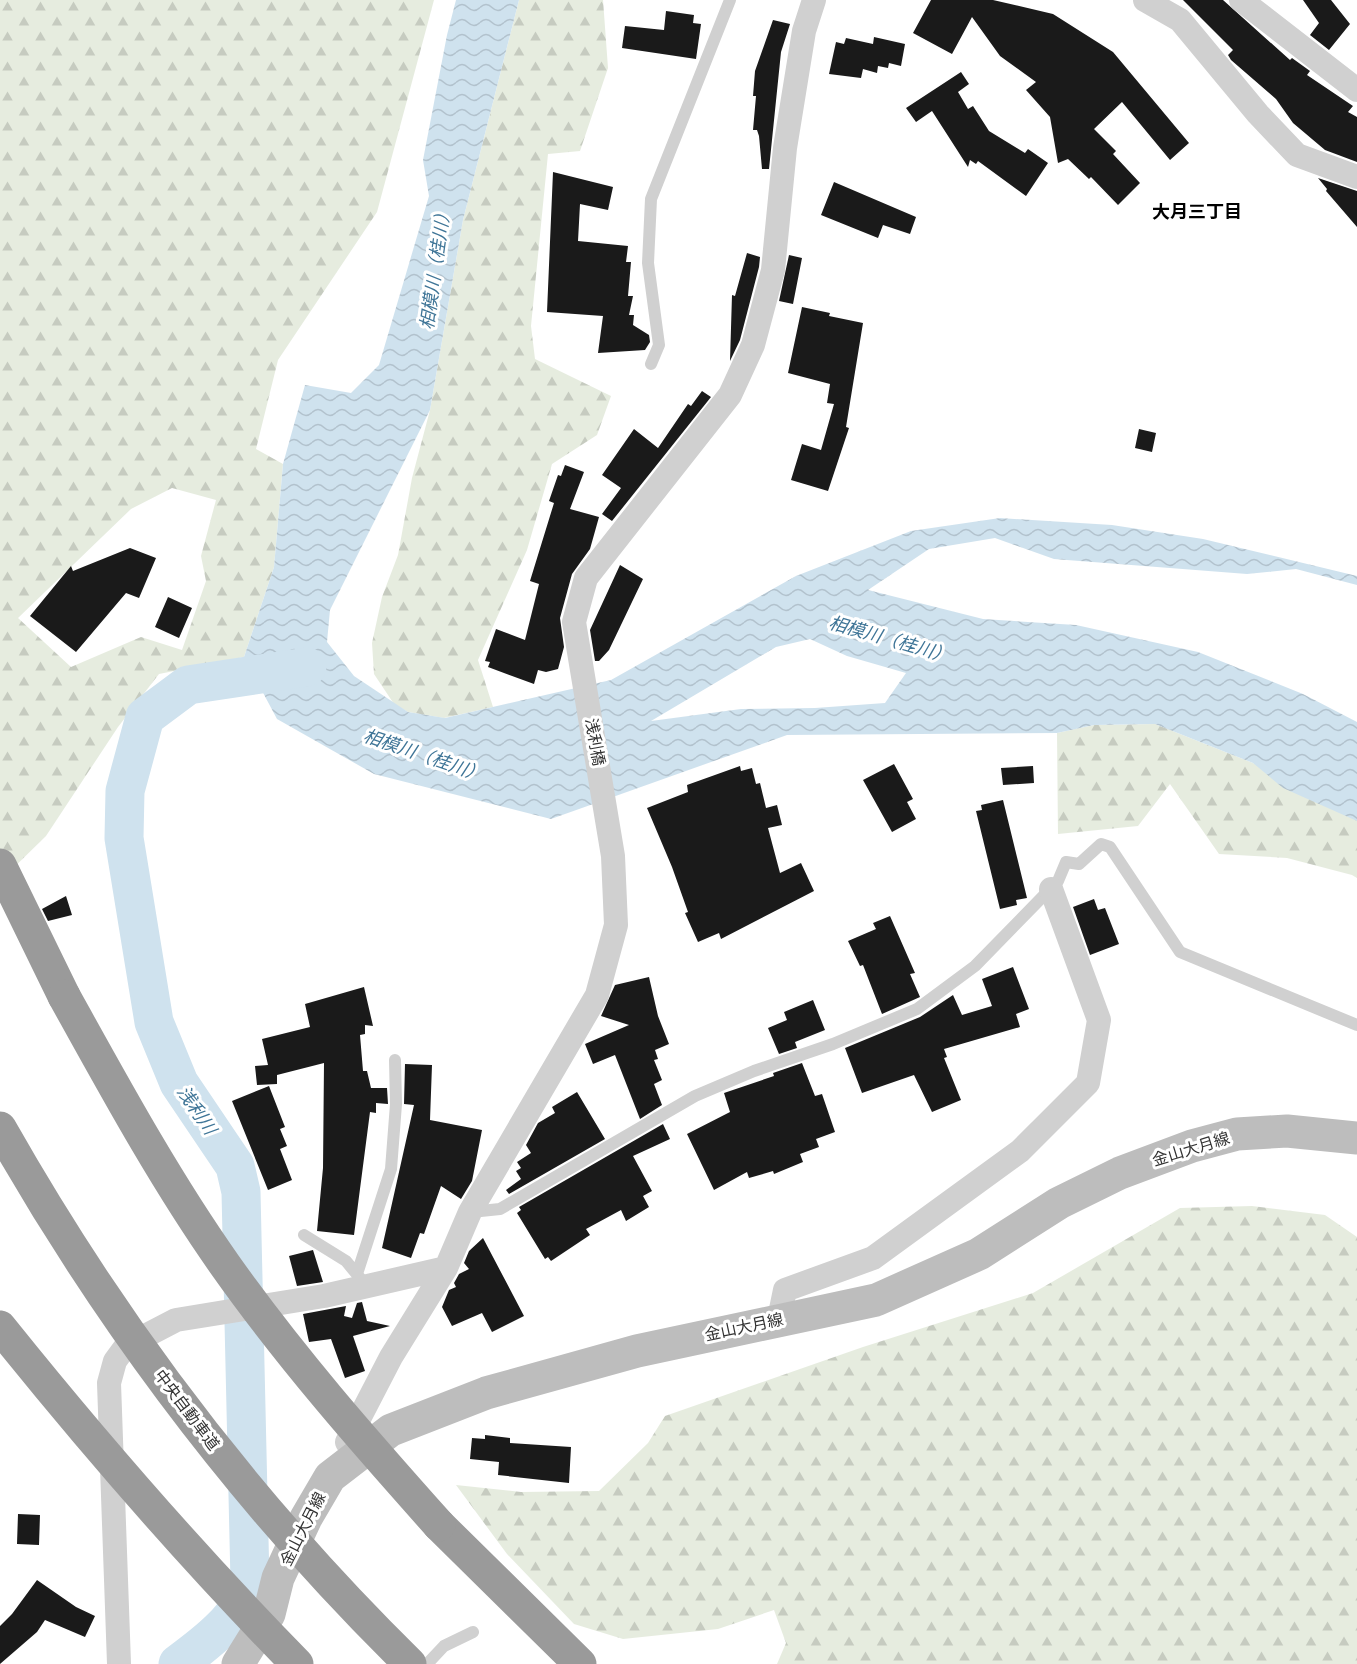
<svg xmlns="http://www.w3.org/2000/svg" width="1357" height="1664" font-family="Raleway,'Noto Sans JP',sans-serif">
<defs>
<pattern id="forest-firs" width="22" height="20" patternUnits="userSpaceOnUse" patternTransform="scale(1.5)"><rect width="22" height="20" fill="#e6ecdf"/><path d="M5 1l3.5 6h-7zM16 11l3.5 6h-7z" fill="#c6cbc0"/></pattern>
<pattern id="water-waves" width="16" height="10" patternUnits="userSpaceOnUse" patternTransform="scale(1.5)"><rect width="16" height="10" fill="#cfe2ee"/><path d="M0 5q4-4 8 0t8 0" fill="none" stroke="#b2c2cd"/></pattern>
</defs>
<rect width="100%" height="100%" fill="#fff"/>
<path fill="url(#forest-firs)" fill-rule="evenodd" d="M0,0H434L377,212L278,360L256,449L283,464L274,567L244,657L159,674L118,727L46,836L0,881ZM172,488L216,500L201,556L206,581L182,650L141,637L71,667L18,618L131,509Z
M519,0H603L608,68L580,151L548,154L531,326L535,359L611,396L597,435L552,464L527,550L478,660L493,707L444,718L408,712L394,704L374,674L372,643L382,597L398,555L412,478L430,410L463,220Z
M1155,724L1253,763L1357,814V878L1352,875L1287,858L1219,854L1170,784L1138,826L1058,834L1057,733L1094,725Z
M1252,1206L1325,1215L1357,1237V1664H777L786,1643L774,1610L718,1629L623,1639L574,1624L507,1554L456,1485L521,1492L599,1491L648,1443L665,1416L863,1347L1033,1293L1180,1208Z"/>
<path fill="url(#water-waves)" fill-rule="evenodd" d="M456,0H519L463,220L430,410L330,610L327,642L354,676L408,712L445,718L611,680L796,576L911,531L1000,518L1112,525L1203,539L1357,576V585L1296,569L1247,574L1054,559L995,538L929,549L868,590L983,619L1076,625L1198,652L1303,694L1357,722V821L1283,788L1253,763L1155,724L1094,725L1057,733L787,735L551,819L374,774L277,719L244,657L274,567L283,464L305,385L351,393L379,365L429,196L423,160L447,35ZM810,639L847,656L906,673L885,703L815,708L741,709L651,721L776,647Z"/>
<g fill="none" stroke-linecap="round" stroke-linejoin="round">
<path stroke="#cfe2ee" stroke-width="39" d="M178,1664C205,1644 242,1617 250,1582L241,1192L235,1166L179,1083L154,1022L124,838L125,791L145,717L188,685L307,667"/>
</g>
<path fill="#1a1a1a" d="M931,0H993L1053,14L1113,52L1189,143L1170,160L1122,102L1094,129L1116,151L1113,154L1140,183L1118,205L1091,177L1089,179L1068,159L1058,163L1050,117L1026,90L1036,82L1000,56L972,17L952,54L913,33Z
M1183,0H1223L1290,60L1292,58L1310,71L1307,75L1353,106L1348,112L1357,117V162L1325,150L1293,123L1276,99L1231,60L1228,55L1233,50Z
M1303,0H1331L1350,24L1329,50L1310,35L1319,23Z
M666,11L694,15L693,23L701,24L696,59L622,48L625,26L664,30Z
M773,20L790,24L781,52L769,169H762L759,136L757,130H753L756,96H753L755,71Z
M874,37L905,44L901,66L889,63L888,68L878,66L877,73L863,69L861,78L829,74L836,42L844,44L846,38L873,44Z
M961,72L969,84L958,92L968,109L973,106L989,131L1025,153L1028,149L1048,163L1026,196L978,161L976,164L970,160L968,167L932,111L916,122L906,108Z
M553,172L613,187L608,210L580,204L578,241L628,246L626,262H631L628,296H633L629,315H634L633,325L649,335L650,342L645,350L598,353L603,316L547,312Z
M1318,178L1357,191V227L1326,191L1327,189Z
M834,182L916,217L910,234L883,225L878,238L821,215Z
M747,253L760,257L759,267L740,340L730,361L732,295L735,296Z
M789,255L802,258L793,304L779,301Z
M802,307L830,313L829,316L863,323L846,427L849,428L828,491L791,480L802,444L821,450L834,404L827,403L830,384L788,373Z
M702,391L711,397L612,521L602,514L621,488L602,475L634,429L658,448L688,404L691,406Z
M1139,429L1156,433L1152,452L1135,448Z
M565,465L584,472L570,509L599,517L590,549L572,574L560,618L564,647L558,669L546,672L538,670L534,684L488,667L490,662L485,661L496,629L525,640L539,584L530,581L554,503L549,501L558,475L561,476Z
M130,548L156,558L139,598L126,593L76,652L30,616L71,566L73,571Z
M620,565L643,579L609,650L599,661H595L590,630Z
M168,597L192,608L179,638L155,627Z
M894,764L913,799L907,802L916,819L892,832L863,780Z
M740,766L741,771L752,768L756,784L760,783L766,808L777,805L782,825L768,828L780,873L801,863L814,891L721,939L719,933L698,942L685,913L688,912L672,867L647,808L688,792L687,785Z
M1033,766L1034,783L1003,785L1001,768Z
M1003,800L1027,898L1016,900L1017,905L1000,909L976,811L982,810L981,805Z
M66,896L72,915L48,921L42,909Z
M1094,899L1098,910L1105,908L1119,944L1090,955L1073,907Z
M890,916L915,973L910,974L920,997L882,1014L863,965L860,966L848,941L876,929L873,923Z
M1013,967L1029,1009L1016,1014L1020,1027L944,1049L947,1057L944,1058L961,1100L932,1112L914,1075L862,1093L845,1048L920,1017L953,995L962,1015L992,1006L982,979Z
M649,977L658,1016L669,1044L655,1050L658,1059L654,1060L662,1080L654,1084L662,1105L640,1119L615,1055L593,1064L585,1044L629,1025L601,1016L615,985Z
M364,987L373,1026L365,1025V1034L360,1035L363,1071H367L371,1088H387L388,1104L376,1103V1113L370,1112L354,1235L317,1231L323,1168L324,1063L277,1075V1084L257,1085L255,1066L268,1065L262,1039L310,1027L305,1004Z
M813,1000L825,1030L795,1042L797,1048L779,1054L768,1028L787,1020L784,1012Z
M802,1063L815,1096L822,1094L835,1132L816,1139L819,1147L800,1154L803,1162L774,1174L773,1171L749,1178L747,1172L714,1190L687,1134L730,1112L724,1093L774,1076L773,1073Z
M405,1064L432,1065L430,1120L482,1130L472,1181L461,1199L441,1186L424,1234L420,1233L411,1258L382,1248L414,1105L404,1104Z
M269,1086L285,1127L280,1129L287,1146L280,1149L292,1180L268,1190L232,1101Z
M577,1092L605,1139L509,1194L506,1190L521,1179L516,1171L521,1168L517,1162L531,1153L526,1145L538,1123L555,1113L552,1107Z
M663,1124L670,1139L633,1156L652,1191L643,1196L649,1207L626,1221L621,1210L586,1229L590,1235L551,1261L548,1257L545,1259L517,1213L521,1210L519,1207Z
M483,1238L524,1316L492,1332L482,1313L452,1326L442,1307L449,1290L456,1287L454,1283L459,1274L469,1269L464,1263L469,1251Z
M313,1250L323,1282L297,1286L289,1256Z
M362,1302L367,1321L390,1326L353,1336L365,1371L345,1378L331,1339L309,1342L303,1314L346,1306L344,1316L352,1318L357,1303Z
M485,1435L510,1438V1443L571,1447L569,1483L498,1475L499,1462L470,1459L472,1438L485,1439Z
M18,1514L40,1515L39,1545L17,1544Z
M37,1580L76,1607L95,1616L85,1637L45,1620L37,1632L0,1664V1626L12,1614Z"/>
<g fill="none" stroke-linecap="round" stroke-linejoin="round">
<path stroke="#d0d0d0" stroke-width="12" d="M651,364L659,345L648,263L651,199L730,0
M471,1212L500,1209L695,1096L754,1071L833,1044L917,1009L975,966L1058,881L1066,862L1079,864L1101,844L1110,847L1180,952L1357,1025
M304,1235L346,1261L360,1278
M357,1274L391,1169L396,1104L395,1060
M427,1664L444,1646L473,1632"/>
<path stroke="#d0d0d0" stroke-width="24" d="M1145,0L1180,20L1258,114L1297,155L1357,177
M1241,0L1357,90
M779,1319L785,1290L873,1258L1020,1151L1088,1083L1099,1020L1051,889
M347,1442L391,1357L446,1268L470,1212L597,995L616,925L613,856L574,622L586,578L730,395L753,345L773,270L785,148L804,31L814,0
M119,1664L109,1383L115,1361L126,1346L176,1320L324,1296L446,1268"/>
<path stroke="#bdbdbd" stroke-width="33" d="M238,1664L269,1614L278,1578L306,1518L330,1477L391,1430L486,1393L637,1351L876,1300L979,1254L1059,1203L1120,1173L1192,1146L1237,1134L1287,1131L1357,1138"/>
<path stroke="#9a9a9a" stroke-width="33" d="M0,865L64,996
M439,1525L580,1664"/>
<path stroke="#9a9a9a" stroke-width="33" d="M64,996C115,1088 165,1180 225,1265C290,1357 364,1441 439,1525
M0,1128C111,1324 249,1506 410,1664
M0,1327C94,1444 192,1557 297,1664"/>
</g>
<g text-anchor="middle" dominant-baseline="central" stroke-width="6" stroke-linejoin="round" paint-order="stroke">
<g font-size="16" fill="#333" stroke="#fff">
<text transform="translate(595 742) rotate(80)">浅利橋</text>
<text transform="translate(1191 1149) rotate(-17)">金山大月線</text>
<text transform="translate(744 1327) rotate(-12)">金山大月線</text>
<text transform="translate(187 1410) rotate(53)">中央自動車道</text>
<text transform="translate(303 1529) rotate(-63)">金山大月線</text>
</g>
<g font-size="18" font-weight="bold" fill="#000" stroke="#fff">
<text x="1197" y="211">大月三丁目</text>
</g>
<g font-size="18" font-style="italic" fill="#3f7597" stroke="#fff">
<text transform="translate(435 267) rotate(-82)">相模川（桂川）</text>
<text transform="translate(890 639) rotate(16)">相模川（桂川）</text>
<text transform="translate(424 755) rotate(19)">相模川（桂川）</text>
<text transform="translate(197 1110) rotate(56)">浅利川</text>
</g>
</g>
</svg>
